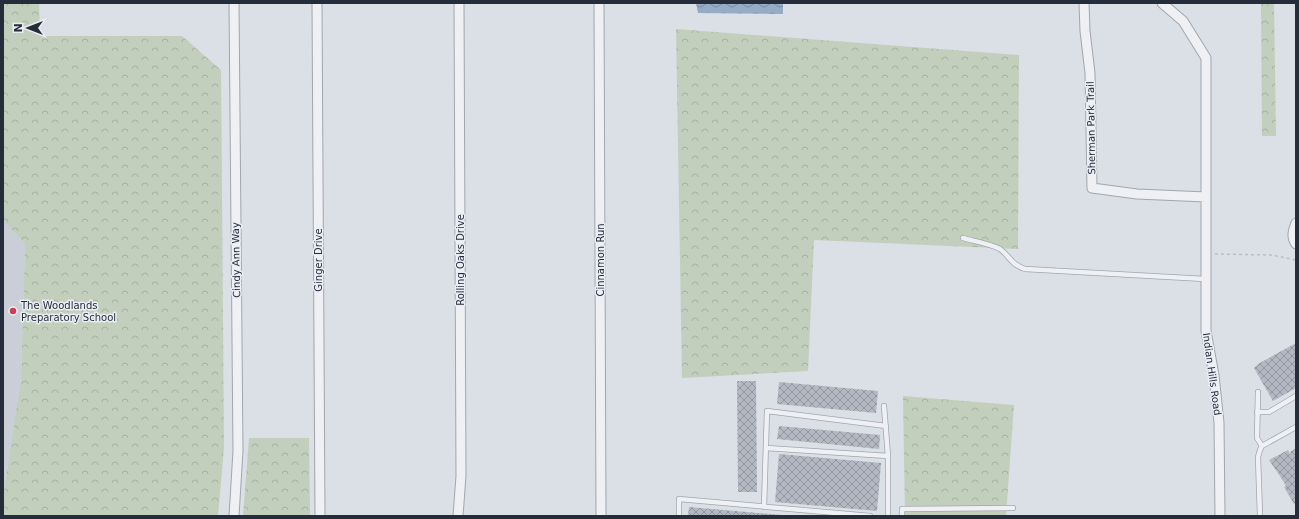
<svg xmlns="http://www.w3.org/2000/svg" width="1299" height="519" font-family="'DejaVu Sans',sans-serif">
<defs>
<pattern id="forest-crowns" width="20" height="18" patternUnits="userSpaceOnUse"><rect width="20" height="18" fill="#c1cfbc"/><path d="M2 6a3 3 0 1 1 6 0M12 15a3 3 0 1 1 6 0" fill="none" stroke="#a6b2a2"/></pattern>
<pattern id="water-waves" width="16" height="10" patternUnits="userSpaceOnUse"><rect width="16" height="10" fill="#96acc6"/><path d="M0 5q4-4 8 0t8 0" fill="none" stroke="#7a8ca2"/></pattern>
<pattern id="building-cross-hatch" width="8" height="8" patternUnits="userSpaceOnUse"><rect width="8" height="8" fill="#b3b8c2"/><path d="M0 0l8 8M0 8l8-8" fill="none" stroke="#91969f"/></pattern>
</defs>
<rect width="100%" height="100%" fill="#dbdfe6"/>
<path fill="#c9ced7" d="M3,220L25,244L21,378L3,497Z"/>
<path fill="url(#forest-crowns)" d="M3,3H39L40,36H182L221,70L224,447L218,516H3V497L21,378L25,244L3,220Z
M1261,3H1274L1276,136H1262Z
M676,29L1019,55L1018,249L814,240L808,371L682,378Z
M903,396L1014,405L1006,516H905Z
M249,438H309L310,516H243Z"/>
<path fill="url(#water-waves)" d="M696,3H783V14L698,13Z"/>
<path fill="url(#building-cross-hatch)" d="M1296,343V388L1273,401L1254,368L1258,364Z
M737,381H756L757,492H738Z
M779,382L878,391L876,413L777,404Z
M779,426L880,435L879,449L777,439Z
M1296,448V503L1294,504L1284,487L1286,486L1280,476L1269,460L1288,450L1290,454L1291,453L1290,452Z
M779,454L881,463L877,511L775,502Z
M689,507L782,515L781,516H688Z"/>
<g fill="none" stroke-linecap="round" stroke-linejoin="round">
<defs>
<path id="lane" d="M963,238C973,241 991,244 1000,249C1010,256 1010,264 1025,269L1205,279
M1258,392L1257,438L1262,446
M884,406L888,456V516
M1257,412H1269L1296,396
M766,448L888,456
M764,507L767,411L886,426
M679,516V499L870,516
M902,516V509L1013,508
M1260,516L1258,457L1260,450L1262,446L1296,427"/>
<path id="street" d="M317,3L320,516
M599,3L601,516
M1084,3L1085,31L1090,73L1092,188L1137,194L1206,197
M1162,3L1183,21L1206,58V331L1214,375L1219,423L1220,516
M1296,223C1293,230 1291,237 1296,244
M234,516L238,451L234,3
M458,516L461,476L459,3"/>
</defs>
<use href="#lane" stroke="#a1a6af" stroke-width="6"/>
<use href="#street" stroke="#a1a6af" stroke-width="11"/>
<path stroke="#babdc4" stroke-width="1.5" stroke-dasharray="3 3" stroke-linecap="butt" d="M1215,254L1272,255L1296,260"/>
<use href="#lane" stroke="#eef0f4" stroke-width="4.5"/>
<use href="#street" stroke="#eef0f4" stroke-width="9"/>
</g>
<circle fill="#cc3e51" stroke="#eaeef4" stroke-width="1.5" cx="13" cy="311" r="4"/>
<g text-anchor="middle" dominant-baseline="central" stroke-width="3" stroke-linejoin="round" paint-order="stroke">
<g font-size="10" fill="#252d3b" stroke="#eaeef4">
<text transform="translate(1091 128) rotate(-91)">Sherman Park Trail</text>
<text transform="translate(236 260) rotate(-91)">Cindy Ann Way</text>
<text transform="translate(318 260) rotate(-90)">Ginger Drive</text>
<text transform="translate(460 260) rotate(-90)">Rolling Oaks Drive</text>
<text transform="translate(600 260) rotate(-90)">Cinnamon Run</text>
<text transform="translate(1212 374) rotate(82)">Indian Hills Road</text>
</g>
<g font-size="10" fill="#252d3b" stroke="#eaeef4" text-anchor="start">
<text x="21" y="305">The Woodlands<tspan x="21" dy="12">Preparatory School</tspan></text>
</g>
</g>
<rect width="1299" height="519" fill="none" stroke="#252d3b" stroke-width="8"/>
<g transform="translate(28 28) rotate(270)" stroke="#eaeef4" stroke-width="3" paint-order="stroke">
<path d="M0-3L7 15L0 10L-7 15Z" fill="#252d3b"/>
<text y="-6" font-size="11" font-weight="bold" text-anchor="middle" fill="#252d3b">N</text>
</g>
</svg>
